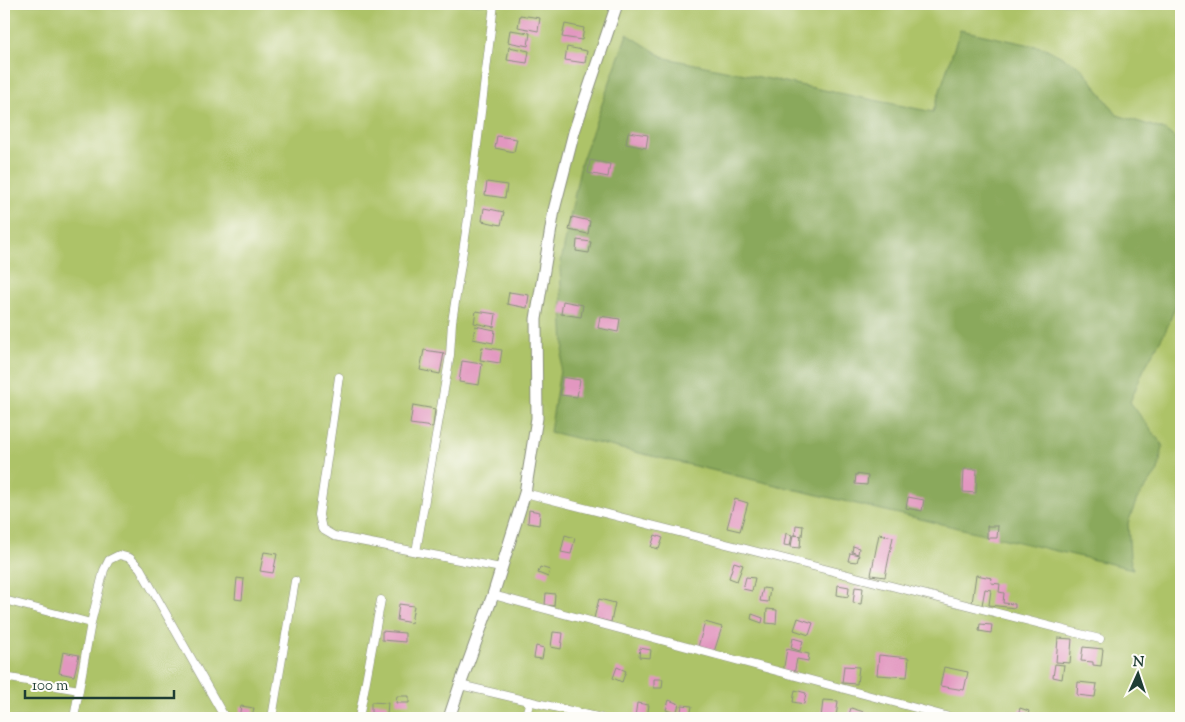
<svg xmlns="http://www.w3.org/2000/svg" width="1185" height="722" font-family="'Sorts Mill Goudy',serif">
<rect width="100%" height="100%" fill="#fdfcf7"/>
<filter id="ink" filterUnits="userSpaceOnUse"><feTurbulence type="fractalNoise" baseFrequency=".02" numOctaves="2"/><feDisplacementMap in="SourceGraphic" scale="10" xChannelSelector="R" yChannelSelector="G"/><feConvolveMatrix kernelMatrix="1 2 1 2 8 2 1 2 1" color-interpolation-filters="sRGB"/></filter>
<filter id="wash" filterUnits="userSpaceOnUse"><feTurbulence type="fractalNoise" baseFrequency=".0096" numOctaves="4" result="noise"/><feDisplacementMap in="SourceGraphic" scale="20" xChannelSelector="R" yChannelSelector="G"/><feGaussianBlur stdDeviation="1.12" result="paint"/><feColorMatrix in="noise" values="0 0 0 0 0 0 0 0 0 0 0 0 0 0 0 0 0 1.4 0 .05"/><feComposite in="paint" operator="in"/></filter>
<g filter="url(#wash)">
<rect width="100%" height="100%" fill="#f3e0c4"/>
<path fill="#adc368" stroke="#66804e" d="M4,4H1181V718H4Z"/>
<path fill="#8aa95c" stroke="#547348" d="M960,30L1045,48L1081,67L1117,115L1165,130L1181,143V292L1166,330L1144,369L1130,402L1163,446L1158,471L1137,499L1128,523L1130,558L1133,569L550,432L564,346L560,267L581,163L627,34L665,58L933,112Z"/>
<g id="blocks">
<path fill="#e297c0" d="M520,15L540,18L538,31L518,27Z
M565,24L584,28L582,40L562,37Z
M510,30L530,33L528,46L508,42Z
M509,47L529,51L527,63L507,60Z
M567,47L587,51L585,63L565,60Z
M628,132L648,135L646,148L626,144Z
M497,136L517,139L514,152L495,148Z
M590,160L610,164L608,177L588,173Z
M487,182L507,185L505,198L485,195Z
M484,208L504,212L501,225L482,221Z
M572,217L590,221L588,234L569,230Z
M577,240L591,242L589,253L576,251Z
M509,292L529,295L527,308L507,304Z
M563,301L583,305L581,317L561,314Z
M476,311L496,314L494,327L474,323Z
M600,316L620,319L618,332L598,328Z
M475,326L495,330L493,343L473,339Z
M482,347L502,350L500,363L480,360Z
M424,350L444,353L440,374L420,370Z
M462,361L482,364L479,385L459,382Z
M562,377L580,380L577,397L560,395Z
M413,405L435,409L433,427L410,424Z
M964,469H977L976,493L963,492Z
M856,474L868,476L867,485L855,484Z
M908,497L924,500L922,511L906,508Z
M735,499L748,503L740,531L727,528Z
M529,510L540,512L539,525L528,523Z
M796,525L803,526L802,536L795,535Z
M987,526H998L997,538H987Z
M786,533L792,535L790,546L784,545Z
M879,534L893,537L885,577L871,575Z
M565,535L575,538L571,554L561,552Z
M655,535L663,538L659,549L651,547Z
M793,535L801,536L800,548L791,547Z
M853,546L859,548L858,554L852,552Z
M264,552L277,554L273,573L260,571Z
M850,553L859,555L857,562L848,561Z
M734,562L743,565L737,581L729,578Z
M540,567L550,570L548,577L538,573Z
M976,575L992,578L991,583L1000,584L999,592L1004,593L1003,603L1015,604V608L989,605L991,590L985,589L982,605L972,603Z
M746,577L755,578L752,591L743,589Z
M237,578L244,579L242,600L235,599Z
M838,585L849,587L848,597L837,595Z
M855,587L863,588L861,604L853,603Z
M763,588L770,589L768,602L760,601Z
M546,593L555,594L554,606L545,605Z
M599,599L615,603L611,622L594,618Z
M399,604L414,606L411,623L397,620Z
M767,609L777,610L776,624L766,623Z
M752,614L763,618L762,623L751,619Z
M798,618L813,623L809,635L794,630Z
M705,622L722,627L714,652L698,647Z
M980,624L992,625L991,633L979,631Z
M382,631L405,633V642L382,640Z
M553,632L563,633L561,649L551,647Z
M793,638L803,641L800,651L791,648Z
M1058,638L1072,639L1070,663L1056,662Z
M536,646L544,648L542,659L534,658Z
M1083,647L1103,649L1101,666L1093,665V662L1081,661Z
M640,648L651,650L650,658L639,657Z
M787,649L809,654L808,661L797,659L794,674L783,672Z
M63,652L79,655L74,676L59,673Z
M879,655L909,658L907,677L877,675Z
M1055,664L1064,665L1062,679L1053,677Z
M844,666L859,667L857,684L842,683Z
M617,667L626,671L622,682L613,678Z
M944,667L968,672L964,690L940,686Z
M654,679H663L662,688H654Z
M1078,682L1097,684L1095,697L1077,695Z
M795,690L806,693L804,704L793,702Z
M397,696H409V703H396Z
M669,700L679,704L676,714L666,710Z
M823,700L838,701L836,718H821Z
M371,702L388,703L387,715L371,713Z
M637,703L649,705L647,718L635,717Z
M682,705L692,706L690,718H680Z
M241,706L254,708L252,718H239Z
M851,708L867,713L866,718H848Z
M1020,708L1029,711L1027,718H1017Z"/>
</g>
</g>
<g filter="url(#ink)">
<use href="#blocks" fill-opacity="0" stroke="#898e7c" stroke-width="1"/>
<g fill="none" stroke-linecap="round" stroke-linejoin="round">
<defs>
<path id="street" d="M339,377L319,515L322,529L334,536L501,568
M525,493L1100,639
M416,552L450,355L452,322L469,212L494,4
M493,595L953,718
M4,600L91,623
M4,677L79,690
M460,685L601,718
M74,718L91,623L104,570L109,560L119,555L130,558L140,568L225,718
M272,718L295,581
M359,718L381,600
M525,718L530,701"/>
<path id="secondary" d="M449,718L460,685L493,595L525,493L537,418L536,319L554,210L574,132L617,4"/>
</defs>
<use href="#street" stroke="#898e7c" stroke-width="9"/>
<use href="#secondary" stroke="#898e7c" stroke-width="13"/>
<use href="#street" stroke="#fff" stroke-width="8"/>
<use href="#secondary" stroke="#fff" stroke-width="11"/>
</g>
</g>
<rect width="1185" height="722" fill="none" stroke="#fdfcf7" stroke-width="20"/>
<g transform="translate(1138 674) rotate(3)" stroke="#fdfcf7" stroke-width="4" paint-order="stroke">
<path d="M0-4L9 19L0 12L-9 19Z" fill="#1f3d34"/>
<text y="-8" font-size="14" font-weight="bold" text-anchor="middle" fill="#1f3d34">N</text>
</g>
<path d="M25 690v8h149v-8" fill="none" stroke="#1f3d34" stroke-width="2.5"/>
<text x="32" y="690" font-size="15" fill="#1f3d34" stroke="#fdfcf7" stroke-width="4" paint-order="stroke">100 m</text>
</svg>
